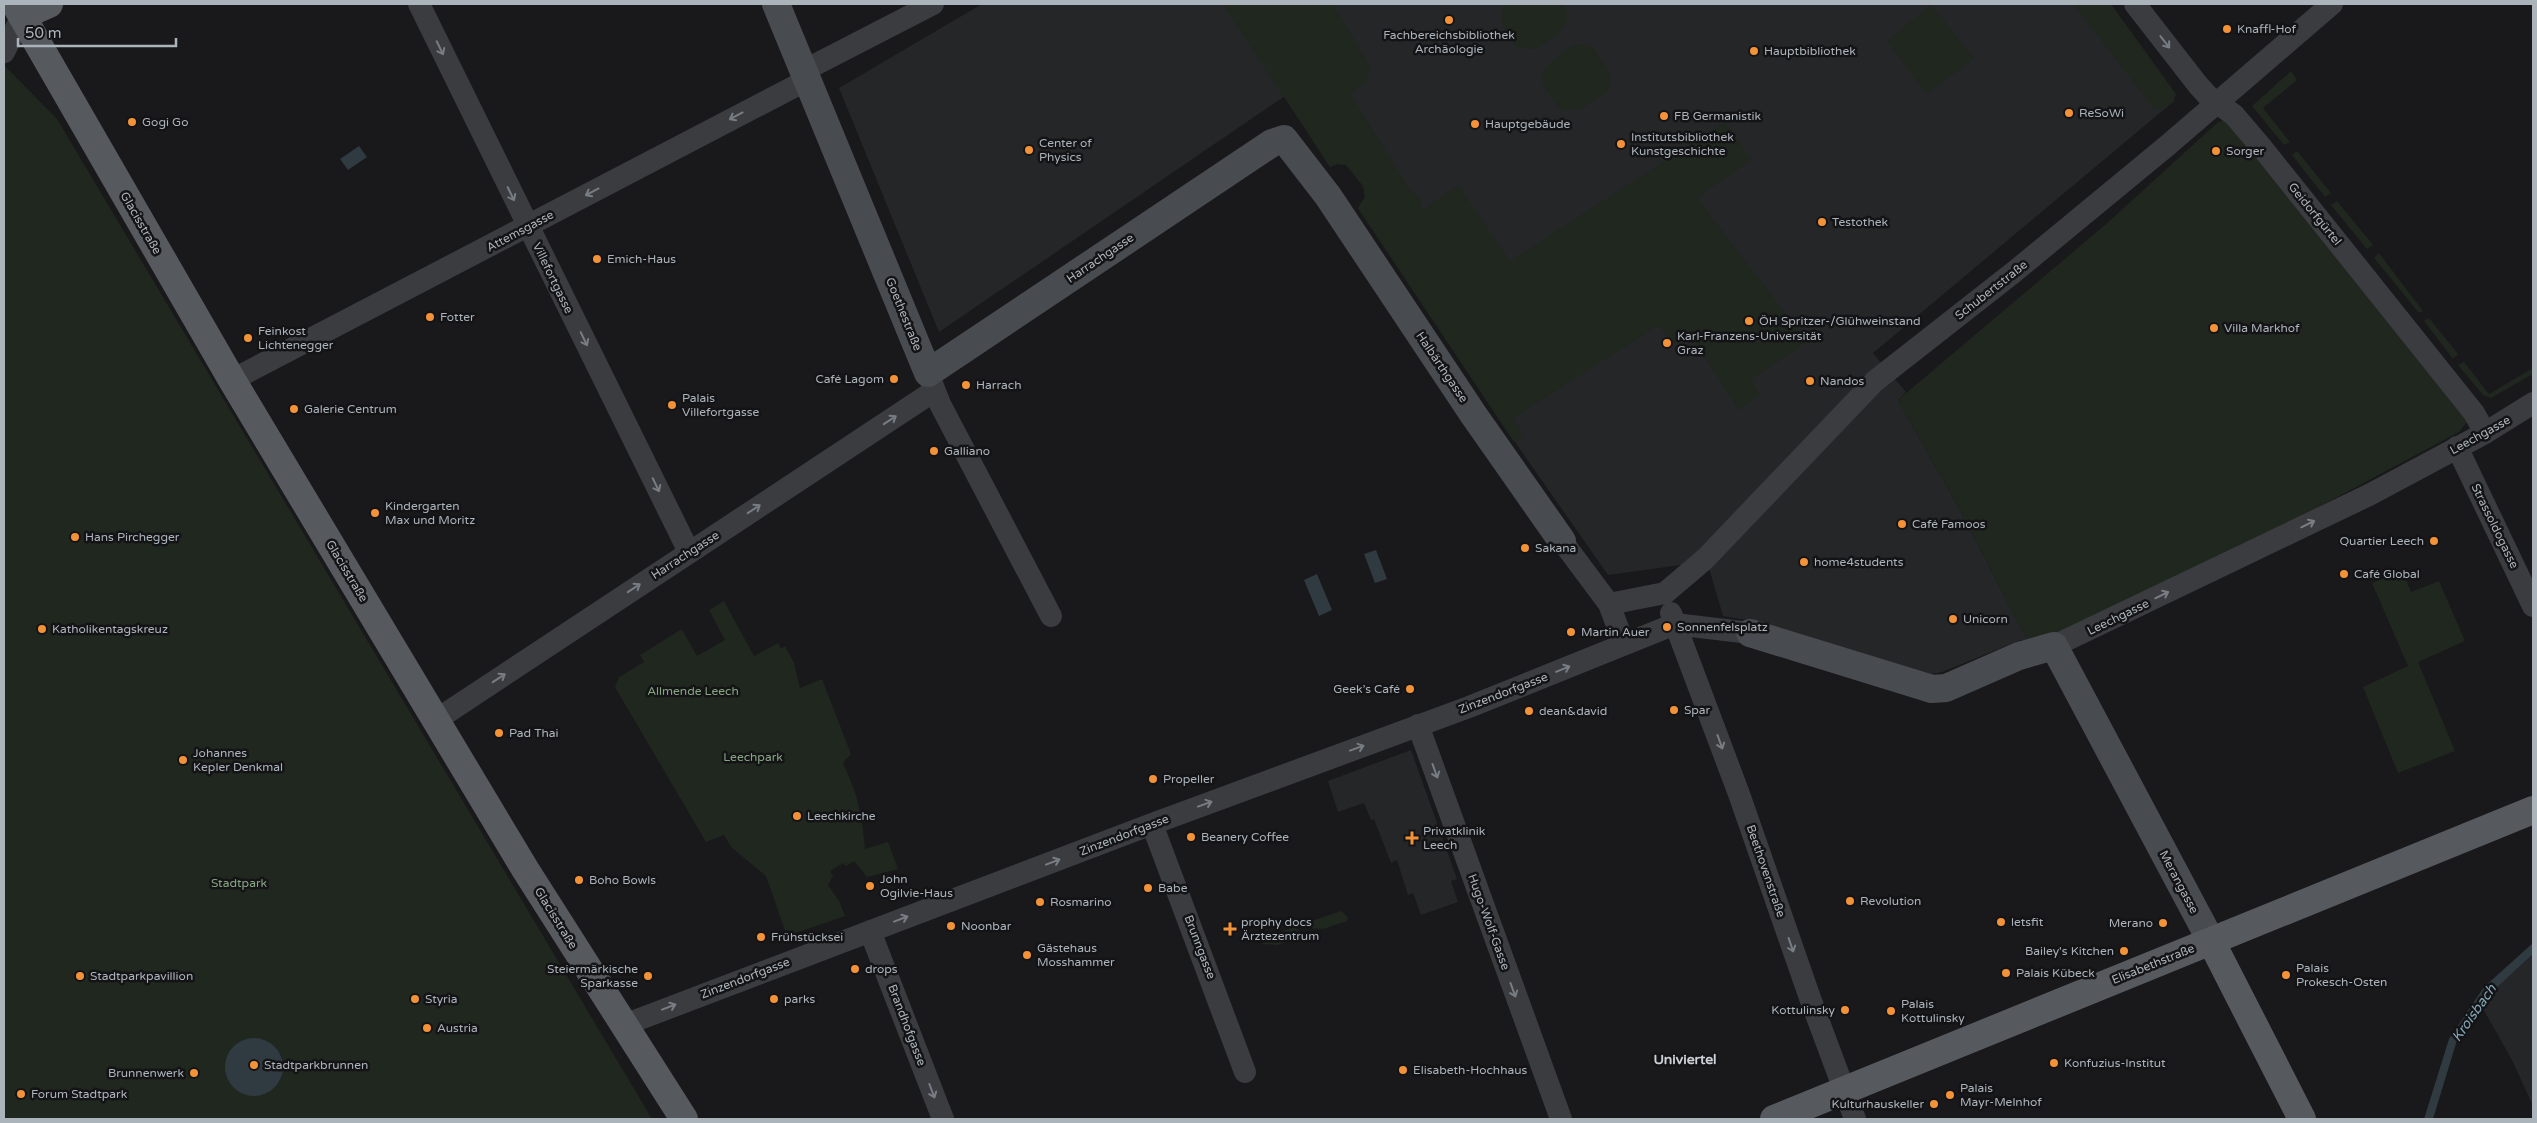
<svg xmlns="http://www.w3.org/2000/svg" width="2537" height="1123" font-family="'Varela Round',sans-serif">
<rect width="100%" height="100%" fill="#19191b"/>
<path fill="#252628" d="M982,4H2093L2173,102L1873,353L1906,392L1898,400L1964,517L2027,640H2021L1942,672L1931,674L1754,621L1723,616L1709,568L1688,564L1608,575L1503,425L1358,208L1365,197L1363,186L1346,165L1337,164L1330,167L1285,96L939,332L839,88Z
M1411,750L1457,879L1451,881L1458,902L1421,915L1413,893L1408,895L1397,860L1391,863L1374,819L1371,820L1364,803L1338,812L1328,781Z
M2533,954V1106L2512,1060L2482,1007L2491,993Z"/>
<path fill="#1f271f" d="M1223,4H1337L1334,6L1370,66C1369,81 1361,86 1350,94L1410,190L1418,196L1423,210L1458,185L1510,261L1725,122L1751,160L1697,198L1807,342L1750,380L1760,395L1739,410L1689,333L1673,343L1659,325L1513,418L1524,436L1514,442L1358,208L1365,197L1363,186L1346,165L1337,164L1330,167Z
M1507,4H1563C1578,25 1551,38 1537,49L1517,47C1508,34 1492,19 1507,4Z
M2073,4H2111L2176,94L2173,102L2156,111Z
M1931,5L1974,58L1927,94L1887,41Z
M1584,44L1593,48L1611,75L1609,90L1580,110H1561C1546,89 1530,77 1556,58C1565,50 1571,45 1584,44Z
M4,65L57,119L652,1119H4Z
M2291,71L2297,80L2263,108L2290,142L2284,145L2252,106Z
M2234,115L2474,413L2459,432C2357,486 2257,542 2153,591C2113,610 2072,633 2027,640L1964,517L1898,400L2105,225L2217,123Z
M2297,151L2331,193L2325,197L2292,155Z
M2337,201L2373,245L2367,249L2331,205Z
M2379,253L2423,311L2419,313L2374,258Z
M2429,318L2458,354L2453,359L2424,321Z
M2464,362L2489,394L2533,368V374L2491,398L2483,395L2458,365Z
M2402,570L2411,592L2439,581L2465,641L2418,662L2455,751L2398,773L2363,687L2408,666L2372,583Z
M724,601L754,656L778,643L781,649L785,646L794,663L800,688L822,679L851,754L843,763C858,796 862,813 865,849L888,842L898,869L867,877L854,861L846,866L843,863L830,871L833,876L828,885L839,901L845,916L787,936L766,876L731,847L724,835L706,842L615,687L619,677L644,662L640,655L680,630L683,631L697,656L725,640L709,610Z
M1341,911L1348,917L1347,921L1323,929L1309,928V922Z
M1295,927L1302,933L1301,937L1277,945L1263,944V938Z"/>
<path fill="#2f3b40" d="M359,146L367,157L348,170L340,159Z
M1376,550L1387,579L1375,583L1364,554Z
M1317,574L1332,610L1319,616L1304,580Z
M2533,943V954L2491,993L2457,1040L2433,1119H2424L2449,1039L2484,987Z
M225 1067a29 29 0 1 1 58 0a29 29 0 1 1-58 0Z"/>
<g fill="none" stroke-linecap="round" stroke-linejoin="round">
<path stroke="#3a3c40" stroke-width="22" d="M419,4L689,552
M2135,4L2198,85L2208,96L2234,115L2263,149L2474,413L2485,433
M4,52L22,16
M803,71L933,4
M929,376L940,404L1051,616
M232,380L807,80
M2457,447L2533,606
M1562,541L1609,604L1624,644
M1609,604L1665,593L1705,559L1875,381L2014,272L2168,145L2332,4
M1671,613L1739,794L1810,998L1855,1119
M2054,646L2369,495L2485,433L2533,403
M436,720L934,391
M1418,725L1561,1119
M1152,824L1245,1072
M870,931L943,1119
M624,1025L1152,824L1469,707L1675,624L1750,633"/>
<path stroke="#484c50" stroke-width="28" d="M776,4L928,373L1272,143L1284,139L1328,196L1473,414L1562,541
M1750,633L1932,689L1946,688L2019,656L2054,646L2211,941"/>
<path stroke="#565a5f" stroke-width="28" d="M15,4L232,380L525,869L684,1119
M22,16L49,4
M2211,941L2302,1119
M1774,1119L2533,810"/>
</g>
<defs><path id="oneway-shaft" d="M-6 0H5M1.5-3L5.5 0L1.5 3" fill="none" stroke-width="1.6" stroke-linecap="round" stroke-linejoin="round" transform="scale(1.25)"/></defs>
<g stroke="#787d84">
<use href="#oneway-shaft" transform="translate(2165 42) rotate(52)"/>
<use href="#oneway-shaft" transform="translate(440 48) rotate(64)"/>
<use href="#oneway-shaft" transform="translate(736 116) rotate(152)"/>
<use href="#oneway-shaft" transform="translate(592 192) rotate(152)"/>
<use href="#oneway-shaft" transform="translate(511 194) rotate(64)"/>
<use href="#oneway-shaft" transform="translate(584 339) rotate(64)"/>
<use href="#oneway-shaft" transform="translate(890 420) rotate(-33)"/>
<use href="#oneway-shaft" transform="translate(656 485) rotate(64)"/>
<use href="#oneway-shaft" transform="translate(754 509) rotate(-33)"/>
<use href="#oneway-shaft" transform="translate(2308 524) rotate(-26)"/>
<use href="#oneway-shaft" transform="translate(634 588) rotate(-33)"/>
<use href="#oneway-shaft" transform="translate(2162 595) rotate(-26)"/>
<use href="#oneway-shaft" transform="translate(1563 669) rotate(-22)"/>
<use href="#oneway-shaft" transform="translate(499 678) rotate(-33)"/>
<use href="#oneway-shaft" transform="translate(1720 742) rotate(70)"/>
<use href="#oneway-shaft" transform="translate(1357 748) rotate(-20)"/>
<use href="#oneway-shaft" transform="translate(1435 771) rotate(70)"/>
<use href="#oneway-shaft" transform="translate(1205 804) rotate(-20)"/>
<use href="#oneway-shaft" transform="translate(1053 862) rotate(-21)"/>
<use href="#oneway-shaft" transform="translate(901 919) rotate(-21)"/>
<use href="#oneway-shaft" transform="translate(1791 945) rotate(71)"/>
<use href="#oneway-shaft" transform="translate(1513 990) rotate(70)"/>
<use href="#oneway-shaft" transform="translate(669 1007) rotate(-21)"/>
<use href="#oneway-shaft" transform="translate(932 1091) rotate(69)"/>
</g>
<g fill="#f49238" stroke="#141416" stroke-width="2">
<circle cx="1449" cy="20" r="5"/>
<circle cx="2227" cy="29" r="5"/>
<circle cx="1754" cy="51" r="5"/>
<circle cx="2069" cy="113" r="5"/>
<circle cx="1664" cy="116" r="5"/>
<circle cx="132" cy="122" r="5"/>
<circle cx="1475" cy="124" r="5"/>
<circle cx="1621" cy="144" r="5"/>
<circle cx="1029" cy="150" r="5"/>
<circle cx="2216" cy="151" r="5"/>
<circle cx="1822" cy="222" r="5"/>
<circle cx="597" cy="259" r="5"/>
<circle cx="430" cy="317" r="5"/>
<circle cx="1749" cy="321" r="5"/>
<circle cx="2214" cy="328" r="5"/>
<circle cx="248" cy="338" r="5"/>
<circle cx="1667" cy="343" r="5"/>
<circle cx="894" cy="379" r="5"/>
<circle cx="1810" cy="381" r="5"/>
<circle cx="966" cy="385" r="5"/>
<circle cx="672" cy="405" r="5"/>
<circle cx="294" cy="409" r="5"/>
<circle cx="934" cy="451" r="5"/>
<circle cx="375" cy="513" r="5"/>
<circle cx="1902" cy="524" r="5"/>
<circle cx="75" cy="537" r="5"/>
<circle cx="2434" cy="541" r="5"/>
<circle cx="1525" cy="548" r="5"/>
<circle cx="1804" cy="562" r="5"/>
<circle cx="2344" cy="574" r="5"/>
<circle cx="1953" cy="619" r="5"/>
<circle cx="1667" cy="627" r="5"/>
<circle cx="42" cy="629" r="5"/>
<circle cx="1571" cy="632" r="5"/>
<circle cx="1410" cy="689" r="5"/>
<circle cx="1674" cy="710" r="5"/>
<circle cx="1529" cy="711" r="5"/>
<circle cx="499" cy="733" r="5"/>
<circle cx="183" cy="760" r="5"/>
<circle cx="1153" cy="779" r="5"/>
<circle cx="797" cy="816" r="5"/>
<circle cx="1191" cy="837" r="5"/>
<path d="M1409.5 830.5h5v5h5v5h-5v5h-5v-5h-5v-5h5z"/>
<circle cx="579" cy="880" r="5"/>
<circle cx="870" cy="886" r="5"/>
<circle cx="1148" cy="888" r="5"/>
<circle cx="1850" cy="901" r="5"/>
<circle cx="1040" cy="902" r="5"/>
<circle cx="2001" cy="922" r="5"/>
<circle cx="2163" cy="923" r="5"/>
<circle cx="951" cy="926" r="5"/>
<path d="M1227.5 921.5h5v5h5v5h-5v5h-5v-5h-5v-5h5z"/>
<circle cx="761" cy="937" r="5"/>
<circle cx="2124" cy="951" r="5"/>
<circle cx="1027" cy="955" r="5"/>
<circle cx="855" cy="969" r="5"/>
<circle cx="2006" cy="973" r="5"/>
<circle cx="2286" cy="975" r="5"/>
<circle cx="80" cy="976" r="5"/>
<circle cx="648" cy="976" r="5"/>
<circle cx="415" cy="999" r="5"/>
<circle cx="774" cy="999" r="5"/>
<circle cx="1845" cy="1010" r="5"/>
<circle cx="1891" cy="1011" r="5"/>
<circle cx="427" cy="1028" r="5"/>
<circle cx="2054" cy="1063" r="5"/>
<circle cx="254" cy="1065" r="5"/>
<circle cx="1403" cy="1070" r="5"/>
<circle cx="194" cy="1073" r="5"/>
<circle cx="21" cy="1094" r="5"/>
<circle cx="1950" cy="1095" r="5"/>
<circle cx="1934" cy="1104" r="5"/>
</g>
<g text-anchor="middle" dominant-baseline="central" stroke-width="5" stroke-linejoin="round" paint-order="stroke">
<g font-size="12" fill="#abb3bb" stroke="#141416" text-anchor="start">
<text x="2237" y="29">Knaffl-Hof</text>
<text x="1449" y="35" text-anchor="middle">Fachbereichsbibliothek<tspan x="1449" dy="14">Archäologie</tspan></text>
<text x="1764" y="51">Hauptbibliothek</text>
<text x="2079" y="113">ReSoWi</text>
<text x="1674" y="116">FB Germanistik</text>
<text x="142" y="122">Gogi Go</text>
<text x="1485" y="124">Hauptgebäude</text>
<text x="1631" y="137">Institutsbibliothek<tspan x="1631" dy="14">Kunstgeschichte</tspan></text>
<text x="1039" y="143">Center of<tspan x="1039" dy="14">Physics</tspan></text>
<text x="2226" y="151">Sorger</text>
<text x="1832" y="222">Testothek</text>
<text x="607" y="259">Emich-Haus</text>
<text x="440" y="317">Fotter</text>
<text x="1759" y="321">ÖH Spritzer-/Glühweinstand</text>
<text x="2224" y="328">Villa Markhof</text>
<text x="258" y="331">Feinkost<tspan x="258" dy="14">Lichtenegger</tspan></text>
<text x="1677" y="336">Karl-Franzens-Universität<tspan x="1677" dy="14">Graz</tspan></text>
<text x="884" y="379" text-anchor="end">Café Lagom</text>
<text x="1820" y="381">Nandos</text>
<text x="976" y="385">Harrach</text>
<text x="682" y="398">Palais<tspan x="682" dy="14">Villefortgasse</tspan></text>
<text x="304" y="409">Galerie Centrum</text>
<text x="944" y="451">Galliano</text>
<text x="385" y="506">Kindergarten<tspan x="385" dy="14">Max und Moritz</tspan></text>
<text x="1912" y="524">Café Famoos</text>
<text x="85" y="537">Hans Pirchegger</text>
<text x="2424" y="541" text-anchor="end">Quartier Leech</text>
<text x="1535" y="548">Sakana</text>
<text x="1814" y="562">home4students</text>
<text x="2354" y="574">Café Global</text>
<text x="1963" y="619">Unicorn</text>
<text x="1677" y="627">Sonnenfelsplatz</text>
<text x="52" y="629">Katholikentagskreuz</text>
<text x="1581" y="632">Martin Auer</text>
<text x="1400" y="689" text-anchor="end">Geek’s Café</text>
<text x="1684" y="710">Spar</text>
<text x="1539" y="711">dean&amp;david</text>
<text x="509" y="733">Pad Thai</text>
<text x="193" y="753">Johannes<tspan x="193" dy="14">Kepler Denkmal</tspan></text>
<text x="1163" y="779">Propeller</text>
<text x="807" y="816">Leechkirche</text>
<text x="1423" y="831">Privatklinik<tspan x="1423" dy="14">Leech</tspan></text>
<text x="1201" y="837">Beanery Coffee</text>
<text x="880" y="879">John<tspan x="880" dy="14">Ogilvie-Haus</tspan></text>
<text x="589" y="880">Boho Bowls</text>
<text x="1158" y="888">Babe</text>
<text x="1860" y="901">Revolution</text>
<text x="1050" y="902">Rosmarino</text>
<text x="1241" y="922">prophy docs<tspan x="1241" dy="14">Ärztezentrum</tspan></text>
<text x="2011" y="922">letsfit</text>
<text x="2153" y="923" text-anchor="end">Merano</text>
<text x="961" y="926">Noonbar</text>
<text x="771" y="937">Frühstücksei</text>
<text x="1037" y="948">Gästehaus<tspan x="1037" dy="14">Mosshammer</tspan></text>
<text x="2114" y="951" text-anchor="end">Bailey's Kitchen</text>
<text x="2296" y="968">Palais<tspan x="2296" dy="14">Prokesch-Osten</tspan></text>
<text x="638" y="969" text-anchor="end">Steiermärkische<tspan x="638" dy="14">Sparkasse</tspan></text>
<text x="865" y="969">drops</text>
<text x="2016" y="973">Palais Kübeck</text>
<text x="90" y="976">Stadtparkpavillion</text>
<text x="425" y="999">Styria</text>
<text x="784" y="999">parks</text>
<text x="1901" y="1004">Palais<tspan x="1901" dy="14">Kottulinsky</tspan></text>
<text x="1835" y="1010" text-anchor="end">Kottulinsky</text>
<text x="437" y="1028">Austria</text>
<text x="2064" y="1063">Konfuzius-Institut</text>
<text x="264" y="1065">Stadtparkbrunnen</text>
<text x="1413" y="1070">Elisabeth-Hochhaus</text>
<text x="184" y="1073" text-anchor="end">Brunnenwerk</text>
<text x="1960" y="1088">Palais<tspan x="1960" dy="14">Mayr-Melnhof</tspan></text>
<text x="31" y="1094">Forum Stadtpark</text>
<text x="1924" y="1104" text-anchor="end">Kulturhauskeller</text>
</g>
<g font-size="12" fill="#abb3bb" stroke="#141416">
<text transform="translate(2315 214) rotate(51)">Geidorfgürtel</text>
<text transform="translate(141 223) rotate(60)">Glacisstraße</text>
<text transform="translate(520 231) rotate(-28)">Attemsgasse</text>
<text transform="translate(1100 258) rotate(-34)">Harrachgasse</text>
<text transform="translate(553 278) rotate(64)">Villefortgasse</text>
<text transform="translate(1991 290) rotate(-38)">Schubertstraße</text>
<text transform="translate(904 314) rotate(68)">Goethestraße</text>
<text transform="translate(1442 367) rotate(56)">Halbärthgasse</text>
<text transform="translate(2480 435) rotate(-29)">Leechgasse</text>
<text transform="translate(2495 526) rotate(64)">Strassoldogasse</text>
<text transform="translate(685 555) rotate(-33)">Harrachgasse</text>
<text transform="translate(347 571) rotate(59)">Glacisstraße</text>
<text transform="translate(2118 617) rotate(-26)">Leechgasse</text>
<text transform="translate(1503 693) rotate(-21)">Zinzendorfgasse</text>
<text transform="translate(1124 835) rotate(-21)">Zinzendorfgasse</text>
<text transform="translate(1766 871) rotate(71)">Beethovenstraße</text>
<text transform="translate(2179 882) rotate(62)">Merangasse</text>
<text transform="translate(556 918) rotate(58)">Glacisstraße</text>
<text transform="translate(1489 922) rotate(70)">Hugo-Wolf-Gasse</text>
<text transform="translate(1200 947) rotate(69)">Brunngasse</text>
<text transform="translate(2153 964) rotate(-22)">Elisabethstraße</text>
<text transform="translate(745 978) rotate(-21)">Zinzendorfgasse</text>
<text transform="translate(907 1025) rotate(69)">Brandhofgasse</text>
</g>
<g font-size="12" fill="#87a682" stroke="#141416">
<text x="693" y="691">Allmende Leech</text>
<text x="753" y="757">Leechpark</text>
<text x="239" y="883">Stadtpark</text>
</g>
<g font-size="14" font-style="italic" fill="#83a7b6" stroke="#141416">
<text transform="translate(2474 1013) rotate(-55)">Kroisbach</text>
</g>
<g font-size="14" font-weight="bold" fill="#ccd1d7" stroke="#141416">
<text x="1685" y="1059">Univiertel</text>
</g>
</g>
<rect width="2537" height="1123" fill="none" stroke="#abb3bb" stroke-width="10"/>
<path d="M18 38v8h158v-8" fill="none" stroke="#abb3bb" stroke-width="2.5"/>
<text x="25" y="38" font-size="15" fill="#abb3bb" stroke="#141416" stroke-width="4" paint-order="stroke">50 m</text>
</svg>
